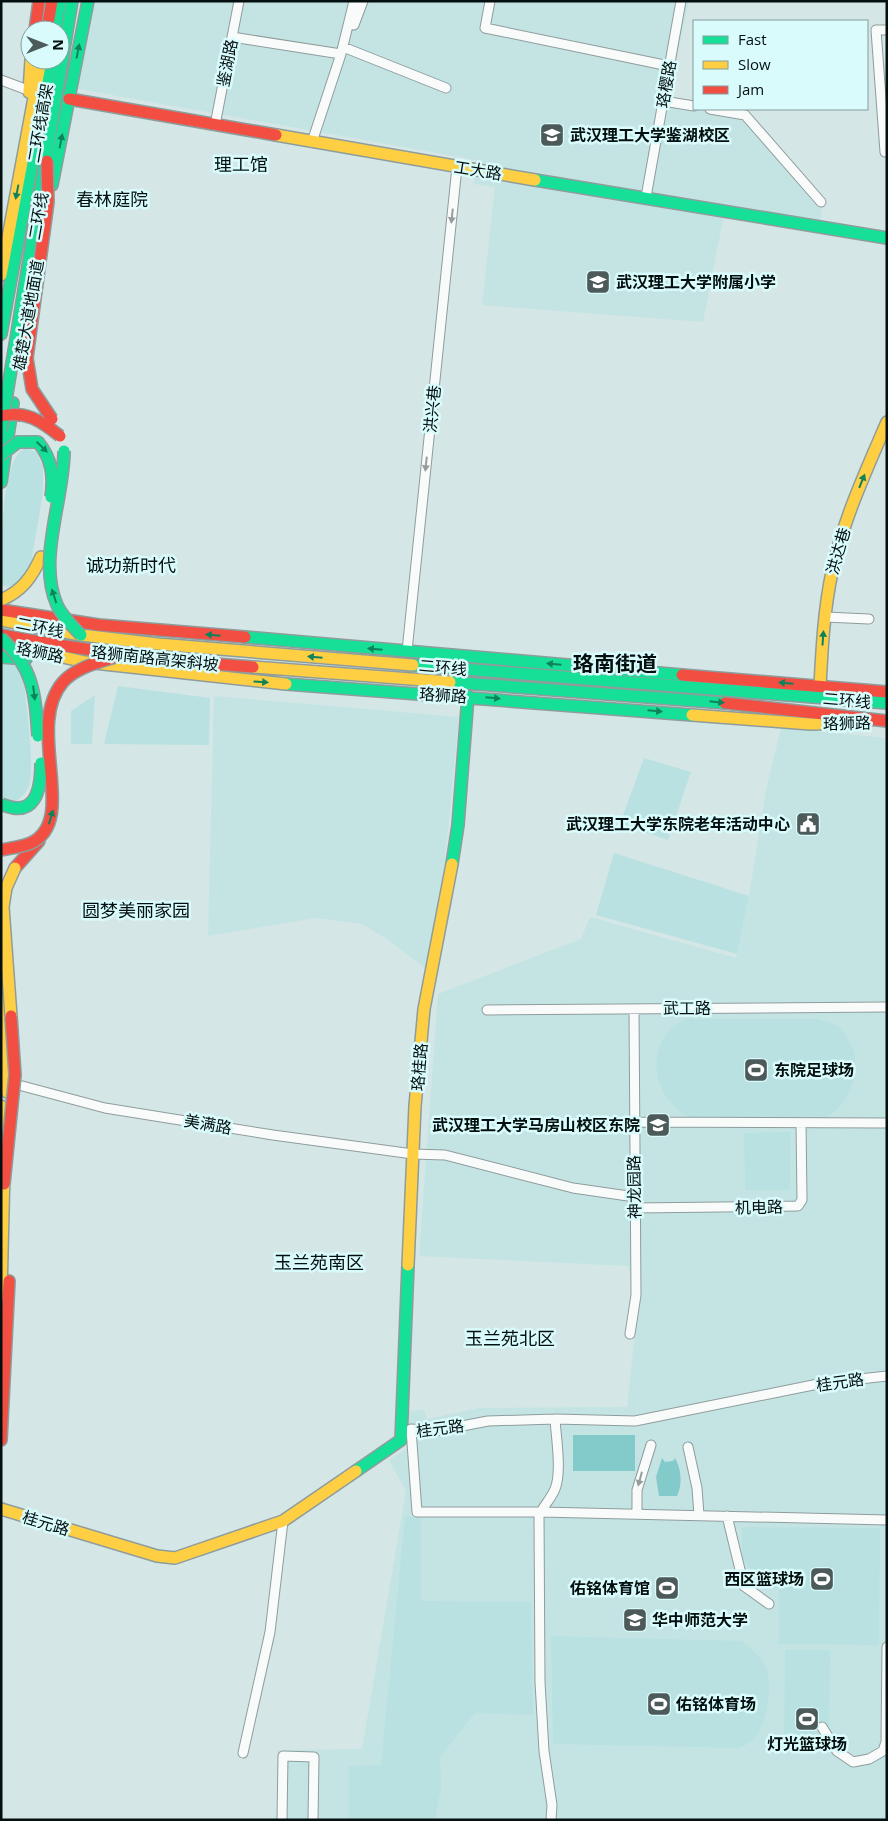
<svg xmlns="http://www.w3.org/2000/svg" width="888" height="1821" font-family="'Open Sans','Noto Sans SC',sans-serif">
<rect width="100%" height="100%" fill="#d4e6e6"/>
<path fill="#c4e4e4" d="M91,1H689L669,96L694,101V109L744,110L822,200L820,226L724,215L703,322L482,305L495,187L474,184L476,160L73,88Z
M214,696L459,717L442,891L425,968L387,939L362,924L316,918L208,936Z
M781,728L887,738V1820H277L278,1750L362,1749L406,1491L389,1460L407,1448L406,1411L424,1410L427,1419L479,1408L627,1407L639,1295H636L628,1266L419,1256L438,994L581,939L590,917L736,958L749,896L766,790Z"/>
<path fill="#b9e1e1" d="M27,448L36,452L43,467V493L31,563L19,582L7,587L1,585C1,558 0,452 27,448Z
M4,663C17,663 19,671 24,681C26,704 35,767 29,786C26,794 21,798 13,802L6,800L1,796V665Z
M118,686L210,698L209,745L104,744Z
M95,695L92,744H71V711Z
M644,758L691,772L668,840L620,824Z
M614,853L749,896L737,954L596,915Z
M684,1019H818C823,1021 831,1022 836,1025C869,1051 857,1101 824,1119L690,1118C650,1096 643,1043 684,1019Z
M790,1132V1190H745L744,1133Z
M405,1516L421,1518V1601L531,1602L533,1715L475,1713L440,1757L441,1787L435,1820H349V1766L381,1765Z
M742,1527L880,1528L879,1645L779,1644V1588H764V1571H752L742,1558Z
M551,1636L742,1641C751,1649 763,1658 767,1670C773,1687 766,1730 752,1741C748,1744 743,1746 739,1748L553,1744Z
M785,1650H830L829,1750L784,1749Z"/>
<path fill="#83cacb" d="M573,1435H635V1471H573Z
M662,1458L665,1462L673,1461L675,1458C681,1468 683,1485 677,1496H659L656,1477Z"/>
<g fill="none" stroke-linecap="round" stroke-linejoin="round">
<defs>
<path id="street" d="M490,1L485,28L669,66
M354,25L363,1
M232,37L341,54
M343,47L446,88
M1,80L33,92
M663,101L694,106
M710,109L745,115L821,202
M215,125L239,1
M312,142L341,54L354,1
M885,152L876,30H887
M646,197L681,1
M825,617L869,619
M407,651L457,167
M487,1010L887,1007
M11,1083L105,1108L273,1135L413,1154L445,1155L573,1188L635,1197
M634,1122L887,1123
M635,1208L798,1206L802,1200L801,1123
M630,1334L636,1295L634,1009
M411,1429L417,1512H541L887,1520
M411,1429L436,1431L488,1421L555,1419L635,1421L823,1383L887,1376
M688,1447L697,1488L699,1515
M637,1514V1490L651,1445
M727,1516L744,1586L769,1604
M822,1727L837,1751L853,1762L869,1759L883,1751L886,1742L887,1647
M243,1753L270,1632L283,1521
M282,1820L283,1756L314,1757L313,1820
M551,1820L552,1805L544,1751L540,1682L539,1516C543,1506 551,1499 555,1489C562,1472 556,1437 555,1419"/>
<path id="fast" d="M55,30L60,1
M535,180L887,238
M52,185L88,1
M23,296L72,1
M1,334L51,60
M1,482L13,403
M245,637L682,675
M1,657L26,659
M413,665L887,703
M450,682L725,703
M286,684L692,715
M452,864L458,825L468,696
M356,1471L401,1440L408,1265"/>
<path id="slow" d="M29,92L31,60
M276,135L535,180
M1,275L41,60
M1,600C22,591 32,577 41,557
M1,620L81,635L158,644L413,665
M5,644L85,662L286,684
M253,667L450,682
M820,686C822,648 824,609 832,572C843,520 866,471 887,422
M692,715L810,724L866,723
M1,1000L7,1092
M1,1106L3,1143
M408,1265L415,1106L424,1009L452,864
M1,1295L4,1170
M1,1509L157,1556L175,1558L283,1521L356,1471"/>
<path id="jam" d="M35,30L39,1
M47,30L52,1
M69,99L276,135
M1,610L99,625L245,637
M1,635C86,651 166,661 253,667
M682,675L887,692
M725,703L887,721
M15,868L39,841
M1,1440L9,1281"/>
</defs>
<use href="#street" stroke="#8f9c9c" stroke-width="11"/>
<use href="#fast" stroke="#8f9c9c" stroke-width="14"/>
<use href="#slow" stroke="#8f9c9c" stroke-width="14"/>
<use href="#jam" stroke="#8f9c9c" stroke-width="14"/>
<use href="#street" stroke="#f9fbfb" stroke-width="9"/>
<use href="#fast" stroke="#16e098" stroke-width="11"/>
<use href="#slow" stroke="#ffcf43" stroke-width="11"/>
<use href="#jam" stroke="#f24e42" stroke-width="11"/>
<defs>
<path id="fast-bridge" d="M1,430L23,296
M64,451C64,499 37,560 57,605C62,616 72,626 81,635
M1,455L18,442H38C52,459 54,476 51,497
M1,638C34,668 35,694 38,736
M1,804C35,819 41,791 41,763"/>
<path id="slow-bridge" d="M11,1016L3,907L6,888L15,868"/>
<path id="jam-bridge" d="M47,161L48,202L27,358L32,389L52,419
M1,416C26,410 41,421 60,436
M1,850C10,848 22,847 31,843C80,820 24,727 63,682C76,667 100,662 118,656
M4,1184L15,1075L11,1016"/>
</defs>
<use href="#fast-bridge" stroke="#8f9c9c" stroke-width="14" stroke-linecap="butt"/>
<use href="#slow-bridge" stroke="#8f9c9c" stroke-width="14" stroke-linecap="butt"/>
<use href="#jam-bridge" stroke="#8f9c9c" stroke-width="14" stroke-linecap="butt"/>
<use href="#fast-bridge" stroke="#16e098" stroke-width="11"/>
<use href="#slow-bridge" stroke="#ffcf43" stroke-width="11"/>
<use href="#jam-bridge" stroke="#f24e42" stroke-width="11"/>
</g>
<defs><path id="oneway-solid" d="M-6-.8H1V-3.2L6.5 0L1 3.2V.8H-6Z" transform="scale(1.25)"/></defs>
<g fill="#0e825a">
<use href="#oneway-solid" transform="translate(78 51) rotate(-79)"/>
<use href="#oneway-solid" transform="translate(61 141) rotate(-79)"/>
<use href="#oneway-solid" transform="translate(17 192) rotate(101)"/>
<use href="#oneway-solid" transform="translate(42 447) rotate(44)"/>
<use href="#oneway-solid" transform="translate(862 481) rotate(-68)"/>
<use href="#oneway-solid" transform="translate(54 596) rotate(-108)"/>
<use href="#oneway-solid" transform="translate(213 635) rotate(-175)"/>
<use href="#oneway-solid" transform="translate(823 638) rotate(-86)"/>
<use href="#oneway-solid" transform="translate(375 649) rotate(-175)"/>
<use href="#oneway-solid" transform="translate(315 657) rotate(-175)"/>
<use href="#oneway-solid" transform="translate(554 664) rotate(-175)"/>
<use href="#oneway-solid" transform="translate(261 682) rotate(4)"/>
<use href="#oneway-solid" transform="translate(786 683) rotate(-175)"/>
<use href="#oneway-solid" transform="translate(34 693) rotate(83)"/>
<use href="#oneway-solid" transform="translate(493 698) rotate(5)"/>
<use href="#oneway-solid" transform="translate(717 702) rotate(6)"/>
<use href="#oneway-solid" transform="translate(655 711) rotate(5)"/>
<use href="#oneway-solid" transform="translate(51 817) rotate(-74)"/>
</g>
<g fill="#979d9d">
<use href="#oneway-solid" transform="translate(452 216) rotate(96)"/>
<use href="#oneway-solid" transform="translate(426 464) rotate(96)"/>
<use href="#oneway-solid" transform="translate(640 1479) rotate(105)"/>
</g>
<defs>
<symbol id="university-square" viewBox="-11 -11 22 22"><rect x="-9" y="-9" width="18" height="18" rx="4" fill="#4d5a5a" stroke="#d9fbfb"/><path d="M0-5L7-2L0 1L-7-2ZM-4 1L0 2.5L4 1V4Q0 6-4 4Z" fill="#fff"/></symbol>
<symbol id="school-square" viewBox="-11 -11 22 22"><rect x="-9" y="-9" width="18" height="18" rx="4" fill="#4d5a5a" stroke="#d9fbfb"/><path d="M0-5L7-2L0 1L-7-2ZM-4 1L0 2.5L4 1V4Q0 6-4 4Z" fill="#fff"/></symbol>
<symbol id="civic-square" viewBox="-11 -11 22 22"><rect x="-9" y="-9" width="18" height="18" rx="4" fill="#4d5a5a" stroke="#d9fbfb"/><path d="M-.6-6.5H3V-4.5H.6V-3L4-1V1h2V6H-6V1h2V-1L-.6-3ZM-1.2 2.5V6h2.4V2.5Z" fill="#fff"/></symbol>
<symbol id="stadium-square" viewBox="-11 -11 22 22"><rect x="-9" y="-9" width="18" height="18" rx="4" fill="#4d5a5a" stroke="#d9fbfb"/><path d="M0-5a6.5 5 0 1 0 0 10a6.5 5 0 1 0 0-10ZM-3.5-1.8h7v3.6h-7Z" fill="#fff"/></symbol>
</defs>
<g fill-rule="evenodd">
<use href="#university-square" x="538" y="121" width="28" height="28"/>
<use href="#school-square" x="584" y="268" width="28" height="28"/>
<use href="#civic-square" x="794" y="810" width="28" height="28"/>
<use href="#stadium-square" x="742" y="1056" width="28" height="28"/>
<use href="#university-square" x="644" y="1111" width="28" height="28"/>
<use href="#stadium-square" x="808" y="1565" width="28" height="28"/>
<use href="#stadium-square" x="653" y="1574" width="28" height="28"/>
<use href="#university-square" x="621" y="1606" width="28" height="28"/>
<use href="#stadium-square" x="645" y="1690" width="28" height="28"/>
<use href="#stadium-square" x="793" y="1705" width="28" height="28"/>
</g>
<g text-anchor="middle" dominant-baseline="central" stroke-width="5" stroke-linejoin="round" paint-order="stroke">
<g font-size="16" fill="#040f0f" stroke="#d9fbfb">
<text transform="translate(227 63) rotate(-79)">鉴湖路</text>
<text transform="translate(666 84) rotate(-80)">珞樱路</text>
<text transform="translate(40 123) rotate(-80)">二环线高架</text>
<text transform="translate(478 170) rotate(9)">工大路</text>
<text transform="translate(38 216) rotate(-80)">二环线</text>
<text transform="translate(28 315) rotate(-80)">雄楚大道地面道</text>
<text transform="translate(432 409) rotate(-84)">洪兴巷</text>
<text transform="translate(838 551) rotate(-74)">洪达巷</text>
<text transform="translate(40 627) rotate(11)">二环线</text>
<text transform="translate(40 652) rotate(12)">珞狮路</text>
<text transform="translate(155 658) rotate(6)">珞狮南路高架斜坡</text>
<text transform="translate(443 667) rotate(5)">二环线</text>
<text transform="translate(443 695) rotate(4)">珞狮路</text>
<text transform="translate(847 700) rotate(5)">二环线</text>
<text transform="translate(847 723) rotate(-1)">珞狮路</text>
<text x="687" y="1008">武工路</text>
<text transform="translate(419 1067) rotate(-85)">珞桂路</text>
<text transform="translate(208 1124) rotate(10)">美满路</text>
<text transform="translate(634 1187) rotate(-91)">神龙园路</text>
<text transform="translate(759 1207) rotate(-1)">机电路</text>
<text transform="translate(840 1382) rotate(-8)">桂元路</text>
<text transform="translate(440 1428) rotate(-7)">桂元路</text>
<text transform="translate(46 1523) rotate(17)">桂元路</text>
</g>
<g font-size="16" font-weight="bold" fill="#040f0f" stroke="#d9fbfb" text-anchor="start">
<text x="570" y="135">武汉理工大学鉴湖校区</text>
<text x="616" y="282">武汉理工大学附属小学</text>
<text x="790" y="824" text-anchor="end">武汉理工大学东院老年活动中心</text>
<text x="774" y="1070">东院足球场</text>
<text x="640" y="1125" text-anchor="end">武汉理工大学马房山校区东院</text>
<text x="804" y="1579" text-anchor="end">西区篮球场</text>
<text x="650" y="1588" text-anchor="end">佑铭体育馆</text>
<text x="652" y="1620">华中师范大学</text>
<text x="676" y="1704">佑铭体育场</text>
<text x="807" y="1744" text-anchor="middle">灯光篮球场</text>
</g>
<g font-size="18" fill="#040f0f" stroke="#d9fbfb">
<text x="241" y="164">理工馆</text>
<text x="112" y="199">春林庭院</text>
<text x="131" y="565">诚功新时代</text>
<text x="136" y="910">圆梦美丽家园</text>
<text x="319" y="1262">玉兰苑南区</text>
<text x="510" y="1338">玉兰苑北区</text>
</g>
<g font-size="21" font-weight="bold" fill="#040f0f" stroke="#d9fbfb">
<text x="615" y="663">珞南街道</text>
</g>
</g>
<rect width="888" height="1821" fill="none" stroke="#040f0f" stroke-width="5"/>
<rect x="693" y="20" width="175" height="90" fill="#d9fbfb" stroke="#849d9d"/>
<rect x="703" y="36" width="25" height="8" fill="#16e098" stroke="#849d9d"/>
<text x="738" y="45" font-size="15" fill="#040f0f">Fast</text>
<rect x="703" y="61" width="25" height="8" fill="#ffcf43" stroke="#849d9d"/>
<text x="738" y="70" font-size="15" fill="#040f0f">Slow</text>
<rect x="703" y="86" width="25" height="8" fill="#f24e42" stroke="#849d9d"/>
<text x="738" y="95" font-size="15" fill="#040f0f">Jam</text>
<g transform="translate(45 45) rotate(90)"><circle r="24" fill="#d9fbfb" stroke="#849d9d"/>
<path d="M0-4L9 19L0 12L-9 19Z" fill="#4d5a5a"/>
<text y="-8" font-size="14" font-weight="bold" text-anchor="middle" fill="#040f0f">N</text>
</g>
</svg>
